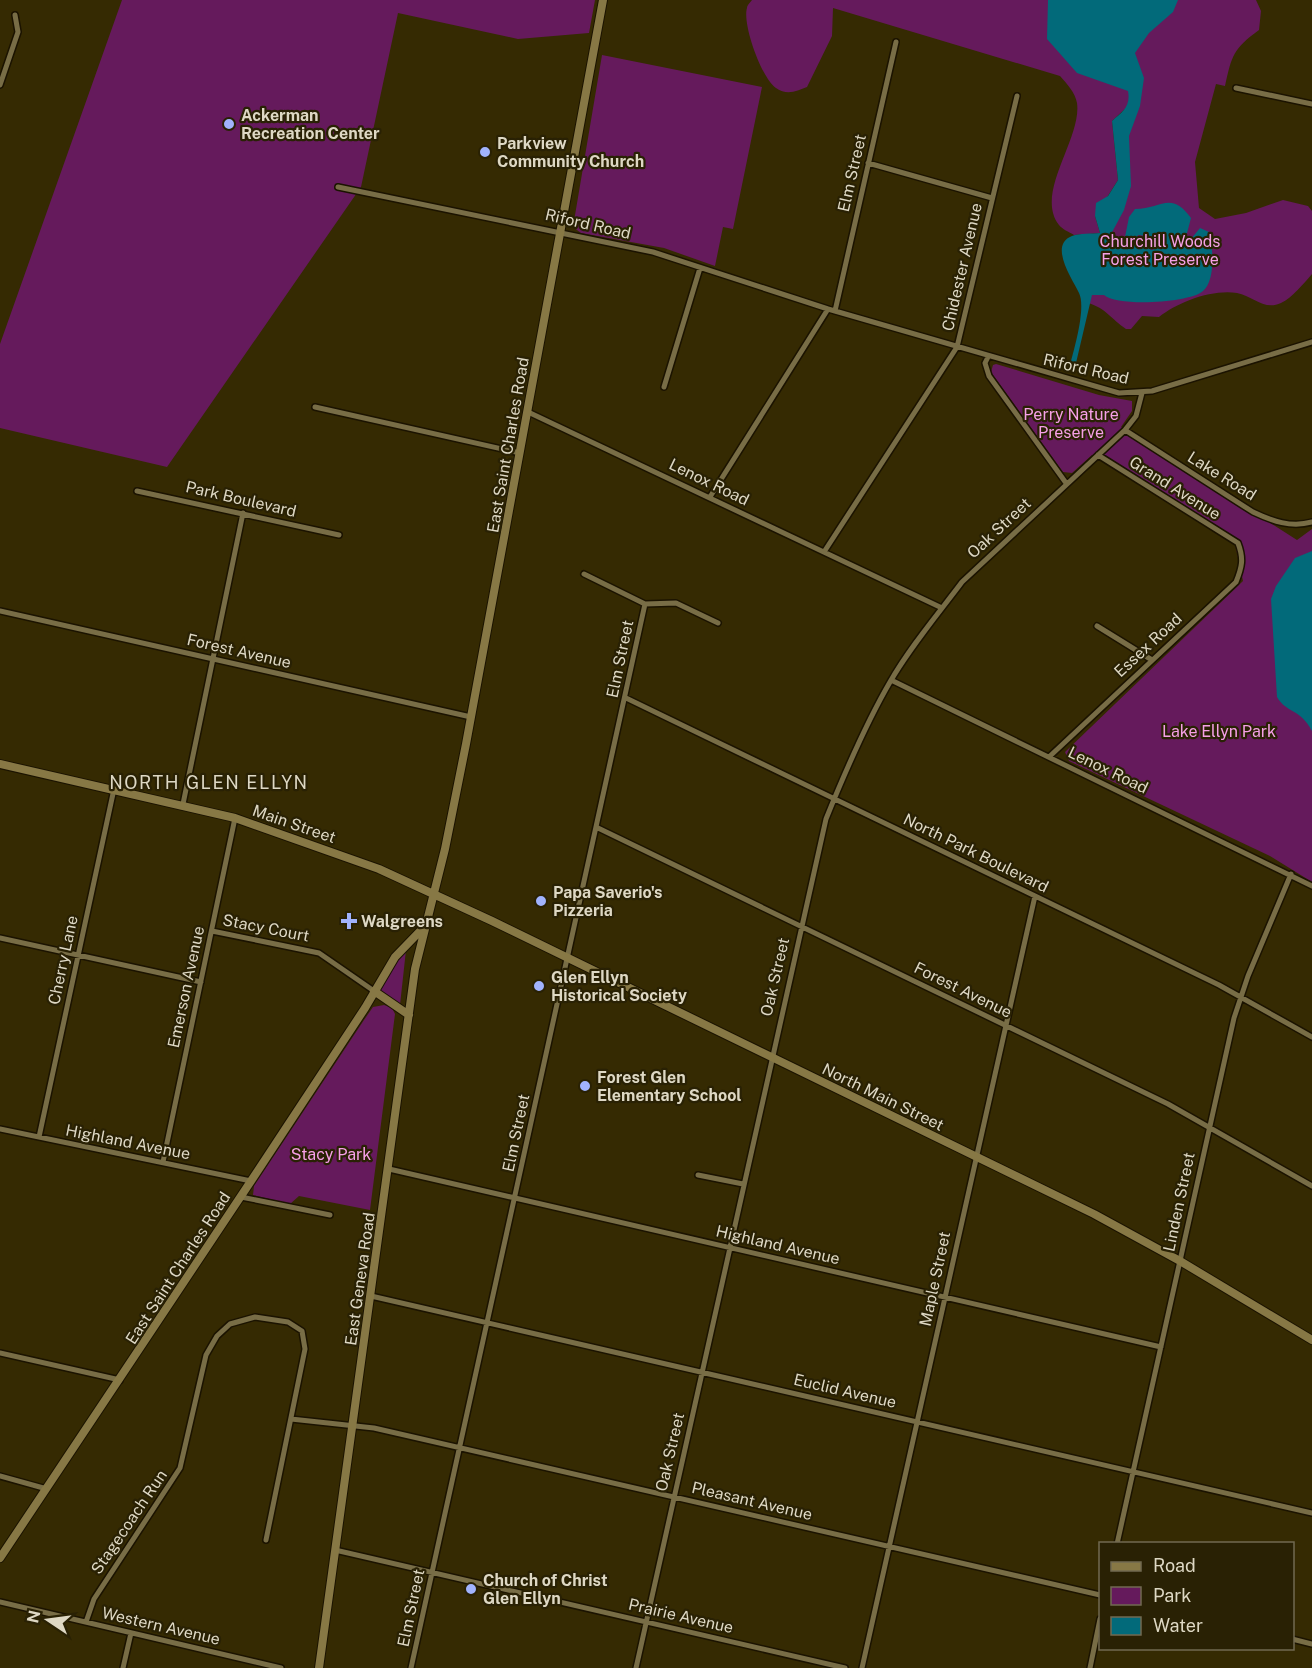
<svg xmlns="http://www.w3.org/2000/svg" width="1312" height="1668" font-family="'Public Sans',sans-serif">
<rect width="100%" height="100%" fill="#352a02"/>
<path fill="#651a5c" d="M122,0H595L589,33L518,39L398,13L361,187L167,467L0,428V344Z
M752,0H1256L1261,11L1259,30C1233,49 1232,55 1225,86L1216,84L1195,162L1199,208L1215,219L1246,213L1283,200L1308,206L1312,211V274C1304,283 1292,298 1281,303C1264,311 1253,296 1237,293C1212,289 1178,302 1159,317L1142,316L1131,329H1126C1111,319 1106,308 1088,303L1107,224L1121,201L1130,101L1128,106L1112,121L1118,180L1095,216L1100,233L1074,235C1069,232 1062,229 1059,225C1034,193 1082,139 1077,103C1075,92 1067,84 1060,76L833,8L832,36L807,87C797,91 787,96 776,88C762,79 742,24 747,8C747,5 750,3 752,0Z
M602,55L762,87L733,229L723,227L715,266L664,248L581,233L573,227Z
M996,364L1099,395L1132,401V411L1121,427L1297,540L1312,529V882L1270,856L1069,761L1065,752L1243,581L1235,544L1092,455L1072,473L1063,472L991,372L993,365Z
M404,950H406L400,1005L379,991Z
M384,1005L392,1008L395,1014L370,1210L299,1196L290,1204L253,1195L254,1186L364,1020L373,1007Z"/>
<path fill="#026a7a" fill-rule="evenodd" d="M1048,0H1178L1173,12L1149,33L1135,53L1144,78L1140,106L1129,136L1131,186L1124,210L1110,236L1118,239L1125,237L1129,217L1135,209C1161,209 1171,190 1191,218L1186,237L1191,239L1200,228L1209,232C1213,246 1216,280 1203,291C1190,303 1117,307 1104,295H1092L1076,363L1071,361C1075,346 1086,307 1079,293C1073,280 1048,245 1072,236C1080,233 1091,234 1100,233L1095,216L1096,203L1108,196L1118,180L1112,121C1122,112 1131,107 1128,91L1077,73L1047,39ZM1138,235L1156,237L1164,242L1163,245L1152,250L1135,242Z
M1312,551V731C1299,707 1287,714 1277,697L1271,599L1276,586L1295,558Z"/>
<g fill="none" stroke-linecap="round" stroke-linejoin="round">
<defs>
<path id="street" d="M0,85L18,32L15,15
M1236,88L1312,104
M868,163L992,198
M338,187L653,252L828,309L1119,393L1152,391L1312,342
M835,311L896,42
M988,357L985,363L989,376L1066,483
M664,387L700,268
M315,407L520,453
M528,412L942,608
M1125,430L1253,512C1272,521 1291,528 1312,522
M137,491L339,535
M710,497L828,309
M824,552L957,347L1017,96
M584,574L645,604
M645,604L676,603L718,623
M0,611L471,717
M1097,626L1152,660
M891,680L1312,886
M626,698L1219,985L1312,1037
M1049,757L1236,582C1242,567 1244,559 1238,543L1098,455
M183,804L243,513
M598,828L1168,1104L1312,1186
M212,931L319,953L374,991
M0,938L201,982
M0,1129L251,1181
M39,1137L114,789
M163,1162L235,818
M389,1169L1161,1347
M698,1175L743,1184
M241,1197L330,1215
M371,1296L1312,1513
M0,1353L120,1380
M291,1419L374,1428L1100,1595
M0,1476L47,1489
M1117,1544L1234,1018L1248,976L1291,874
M335,1550L845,1668
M0,1602L281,1668
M86,1622L94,1599L180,1468L206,1355L217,1336L230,1324L255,1317L288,1322L302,1331L305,1349L266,1540
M1292,1639L1312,1644
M123,1668L131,1633
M411,1668L645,604
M636,1668L826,819C845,772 865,725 890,682C910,647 938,614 962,582L1125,430L1136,416L1142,393
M862,1668L1035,896
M1090,1668L1100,1619"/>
<path id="secondary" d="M0,764L235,818L379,869L492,921L1094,1214L1180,1261L1312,1340
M374,991L409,1015
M0,1558L251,1181L365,1008L395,957L425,926
M319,1668L415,969L445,849L466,744L603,0"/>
</defs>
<use href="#street" stroke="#1b1300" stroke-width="8"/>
<use href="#secondary" stroke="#1b1300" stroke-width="10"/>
<use href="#street" stroke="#786d46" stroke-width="5"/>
<use href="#secondary" stroke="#877845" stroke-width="8"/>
</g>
<g fill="#a1b3fd" stroke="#292104" stroke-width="2">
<circle cx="229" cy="124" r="6"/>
<circle cx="485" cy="152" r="6"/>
<circle cx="541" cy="901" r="6"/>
<path d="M346 912h6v6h6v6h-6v6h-6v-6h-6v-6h6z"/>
<circle cx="539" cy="986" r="6"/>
<circle cx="585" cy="1086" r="6"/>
<circle cx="471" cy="1589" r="6"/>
</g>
<g text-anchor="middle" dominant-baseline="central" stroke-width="4.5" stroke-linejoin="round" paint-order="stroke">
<g font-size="16" font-weight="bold" fill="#ded8c4" stroke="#292104" text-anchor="start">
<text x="241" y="115">Ackerman<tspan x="241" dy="18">Recreation Center</tspan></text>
<text x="497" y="143">Parkview<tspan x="497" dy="18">Community Church</tspan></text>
<text x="553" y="892">Papa Saverio's<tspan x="553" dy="18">Pizzeria</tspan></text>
<text x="361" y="921">Walgreens</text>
<text x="551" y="977">Glen Ellyn<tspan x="551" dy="18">Historical Society</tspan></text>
<text x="597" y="1077">Forest Glen<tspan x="597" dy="18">Elementary School</tspan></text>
<text x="483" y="1580">Church of Christ<tspan x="483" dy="18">Glen Ellyn</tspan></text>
</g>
<g font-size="16" fill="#ded8c4" stroke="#292104">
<text transform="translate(852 173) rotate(-77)">Elm Street</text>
<text transform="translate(588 224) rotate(13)">Riford Road</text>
<text transform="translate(962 267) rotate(-77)">Chidester Avenue</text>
<text transform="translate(1086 369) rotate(13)">Riford Road</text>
<text transform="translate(508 445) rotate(-80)">East Saint Charles Road</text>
<text transform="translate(1222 476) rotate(32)">Lake Road</text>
<text transform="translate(709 482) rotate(26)">Lenox Road</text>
<text transform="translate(1175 488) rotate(32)">Grand Avenue</text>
<text transform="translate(241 499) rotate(13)">Park Boulevard</text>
<text transform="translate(999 528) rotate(-43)">Oak Street</text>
<text transform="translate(1148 645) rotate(-43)">Essex Road</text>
<text transform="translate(239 651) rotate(13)">Forest Avenue</text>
<text transform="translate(620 659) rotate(-78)">Elm Street</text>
<text transform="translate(1108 770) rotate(26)">Lenox Road</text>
<text transform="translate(294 824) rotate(19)">Main Street</text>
<text transform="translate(976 853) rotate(26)">North Park Boulevard</text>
<text transform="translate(266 928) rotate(11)">Stacy Court</text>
<text transform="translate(63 960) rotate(-78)">Cherry Lane</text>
<text transform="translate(775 977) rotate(-77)">Oak Street</text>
<text transform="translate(186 987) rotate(-78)">Emerson Avenue</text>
<text transform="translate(963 990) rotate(26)">Forest Avenue</text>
<text transform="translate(883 1097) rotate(26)">North Main Street</text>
<text transform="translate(516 1133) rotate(-78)">Elm Street</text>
<text transform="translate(128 1142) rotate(11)">Highland Avenue</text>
<text transform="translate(1179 1202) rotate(-78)">Linden Street</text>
<text transform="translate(778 1245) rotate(13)">Highland Avenue</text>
<text transform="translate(178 1268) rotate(-57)">East Saint Charles Road</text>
<text transform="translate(360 1279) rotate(-82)">East Geneva Road</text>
<text transform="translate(935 1279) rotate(-78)">Maple Street</text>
<text transform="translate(845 1391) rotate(13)">Euclid Avenue</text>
<text transform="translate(670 1452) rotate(-77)">Oak Street</text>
<text transform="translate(752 1501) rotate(13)">Pleasant Avenue</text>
<text transform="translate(129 1522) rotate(-56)">Stagecoach Run</text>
<text transform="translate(411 1608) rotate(-78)">Elm Street</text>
<text transform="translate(681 1616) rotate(13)">Prairie Avenue</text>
<text transform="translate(161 1626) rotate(13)">Western Avenue</text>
</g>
<g font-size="16" fill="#f6a0e7" stroke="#292104">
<text x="1160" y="241">Churchill Woods<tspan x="1160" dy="18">Forest Preserve</tspan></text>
<text x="1071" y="414">Perry Nature<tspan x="1071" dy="18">Preserve</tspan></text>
<text x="1219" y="731">Lake Ellyn Park</text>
<text x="331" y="1154">Stacy Park</text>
</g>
<g font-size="18" letter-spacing="1.5" fill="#ded8c4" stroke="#292104">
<text x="209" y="782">NORTH GLEN ELLYN</text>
</g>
</g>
<rect x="1099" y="1542" width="195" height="108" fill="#292104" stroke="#716a51" stroke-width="1.5"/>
<rect x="1111" y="1562" width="30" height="9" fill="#877845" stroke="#716a51" stroke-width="1.5"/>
<text x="1153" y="1572" font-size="18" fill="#ded8c4">Road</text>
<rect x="1111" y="1587" width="30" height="18" fill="#651a5c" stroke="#716a51" stroke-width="1.5"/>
<text x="1153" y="1602" font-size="18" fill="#ded8c4">Park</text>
<rect x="1111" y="1617" width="30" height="18" fill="#026a7a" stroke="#716a51" stroke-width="1.5"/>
<text x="1153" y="1632" font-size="18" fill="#ded8c4">Water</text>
<g transform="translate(48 1620) rotate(283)" stroke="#292104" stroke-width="4.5" paint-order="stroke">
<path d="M0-4.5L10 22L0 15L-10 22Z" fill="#ded8c4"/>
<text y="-9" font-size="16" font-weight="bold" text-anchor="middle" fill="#ded8c4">N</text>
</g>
</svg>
